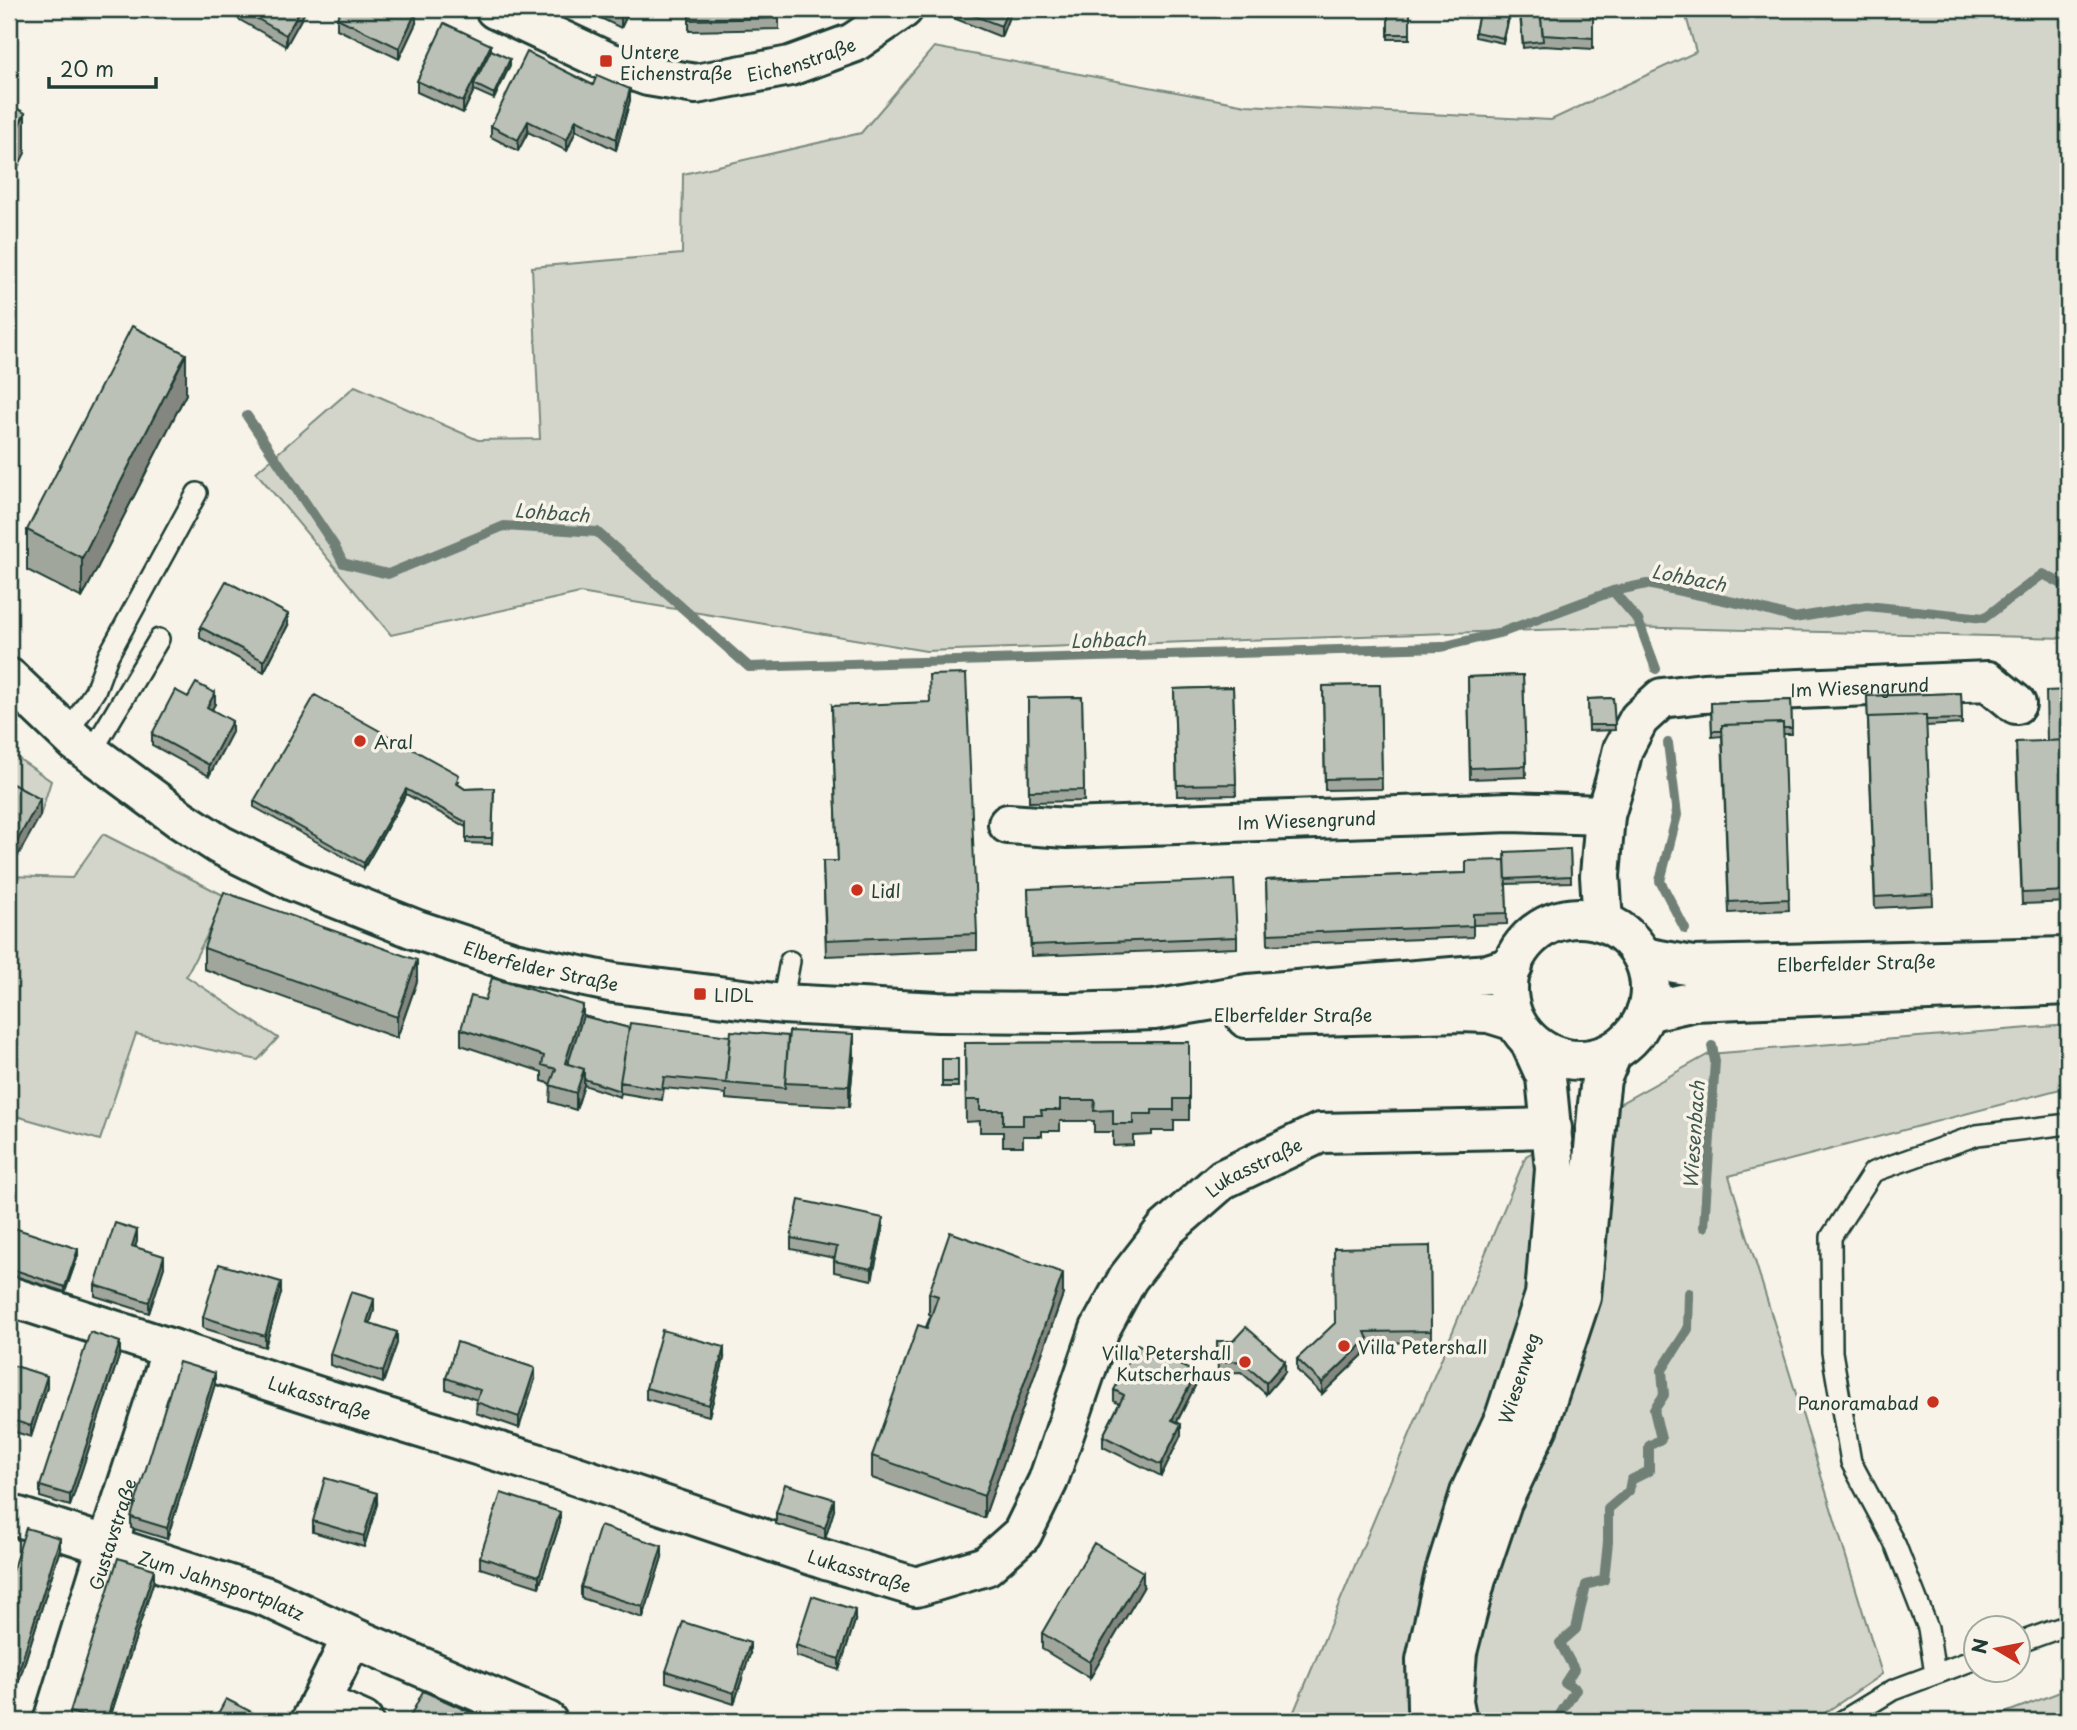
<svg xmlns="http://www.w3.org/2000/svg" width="2077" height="1730" font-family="'Playpen Sans',sans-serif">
<rect width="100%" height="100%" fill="#f7f3e8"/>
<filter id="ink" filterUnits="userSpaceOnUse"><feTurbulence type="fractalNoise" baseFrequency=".0143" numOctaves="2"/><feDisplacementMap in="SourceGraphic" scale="14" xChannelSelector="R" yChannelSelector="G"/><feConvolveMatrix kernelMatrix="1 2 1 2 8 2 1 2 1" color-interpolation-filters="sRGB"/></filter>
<g filter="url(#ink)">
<path fill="#d3d5ca" stroke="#79897f" stroke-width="2" d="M1684,9H2068V638L1623,627L926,651L580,593L391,635L256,472L355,386L478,440L540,439L532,267L682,254L683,174L861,133L934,47L1246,105L1551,120L1696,52Z
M9,752L51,781L40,816L9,798Z
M103,834L227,897L186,976L278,1038L258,1060L136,1034L100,1140L9,1114V876L72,878Z
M2068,1025V1087L1729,1176L1882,1674L1813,1721H1290L1526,1156L1709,1054Z
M2068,1689V1721H1984Z"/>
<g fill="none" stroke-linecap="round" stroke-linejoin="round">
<path stroke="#6f8077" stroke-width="10" d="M247,416L334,545L343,563L388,574L504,526L597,532L749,667L1441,647L1503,632L1613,591L1647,584L1743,604L1794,618L1867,606L1984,618L2043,574L2066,586L2068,600
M1613,591L1638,620L1656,669
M1668,743L1677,815L1660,881L1685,929
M1704,1227L1715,1061L1712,1046
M1556,1721L1576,1689L1565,1683L1574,1669L1560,1643L1576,1629L1586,1585L1604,1580L1608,1542V1509L1629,1491L1631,1480L1649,1471V1446L1661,1439L1654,1410L1664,1395L1662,1370L1688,1329L1689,1293"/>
<defs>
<path id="service" d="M67,734L95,691L108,656L197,493
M91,753L159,639
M782,1004L790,961
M2018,1643L2068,1625
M1935,1674L1928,1628L1896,1546L1851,1462L1832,1352L1831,1237L1873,1172L1977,1135L2068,1124
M1842,1721L1893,1690L1976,1659"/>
<g id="minor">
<path id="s1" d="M495,9L606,61L648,76L696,84L790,66L853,43L903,9"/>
<path id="s2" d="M1008,824L1067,828L1510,812L1605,815"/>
<path id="s3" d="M1603,922L1600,876L1605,815L1615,782L1623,749L1639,719L1662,698L1703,693L1988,681L2016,704"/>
<path id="s4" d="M9,1296L335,1402L559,1470L826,1560L916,1587L986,1566L1022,1534L1048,1481L1100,1329L1128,1278L1166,1229L1223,1179L1320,1133L1552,1128"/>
<path id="s5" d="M9,1514L267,1597L352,1637L547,1721"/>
<path d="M320,1702L363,1721"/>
<path id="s6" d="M53,1721L107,1547L172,1349"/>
<path d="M311,1721L352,1637"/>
<path id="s7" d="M1430,1721L1427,1707L1426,1660L1445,1573L1471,1490L1505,1417L1545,1295L1555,1169L1546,1077L1531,1044"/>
<path d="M1457,1721L1453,1701L1457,1652L1476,1579L1502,1502L1538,1426L1581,1297L1598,1104L1601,1079L1612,1053"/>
</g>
<g id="secondary">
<path id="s8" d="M9,678L76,742L180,819L220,845L293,881L417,930L514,962L614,983L782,1004L938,1012L1069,1013L1154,1010L1248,994L1488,974L1513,966"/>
<circle cx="1579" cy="989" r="71"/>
<path id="s9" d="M1643,957L1692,966L2068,957"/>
<path d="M1646,1012L1695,1001L2068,985"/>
<path d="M1246,1018L1460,1012L1489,1013L1515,1021"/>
</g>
</defs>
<use href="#service" stroke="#1f3d34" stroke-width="24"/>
<use href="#minor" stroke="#1f3d34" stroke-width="44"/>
<use href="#secondary" stroke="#1f3d34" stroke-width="44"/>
<use href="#service" stroke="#f7f3e8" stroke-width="19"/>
<use href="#minor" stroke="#f7f3e8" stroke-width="38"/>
<use href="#secondary" stroke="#f7f3e8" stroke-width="38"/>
</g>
<path fill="#a1a69d" stroke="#1f3d34" stroke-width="2" d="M231,9H305V12L286,46L231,15Z
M582,9H630L621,28Z
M689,9H779V29L689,31Z
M951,9H1012L1001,37L951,17Z
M1388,9H1410V39H1388Z
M1480,9H1511L1503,43L1475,37V32Z
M1593,9V49L1543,46L1523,48L1520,15Z
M337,18L416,23L399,59L337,29Z
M491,50L510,65L494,99L474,90L463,113L417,92V81Z
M593,85L630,100L616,150L576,130L567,151L528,132L518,151L491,137V126Z
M186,394L82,598L27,570V530Z
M288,625L264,672L200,638V627Z
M1523,675L1526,777L1470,779L1468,677Z
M1380,685L1382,789L1325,790L1323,686Z
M1233,687L1236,795L1177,796L1174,689Z
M2068,690V902L2022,904L2016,753L2047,741Z
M1961,693L1962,724L1926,726L1933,905L1875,908L1867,696Z
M188,697L215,704L212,709L232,732L209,776L152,745V734Z
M1082,697L1084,801L1029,802L1028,698Z
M1613,698L1615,730L1589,731L1588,699Z
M1791,700L1792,734H1783L1789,910L1729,913L1722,736L1712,737L1711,703Z
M832,706L977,934V950L826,956L823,861H838Z
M459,781L458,784L465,789L494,788L492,844L466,843V827L406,794L364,868L254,807V801Z
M1570,849L1571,882L1506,884L1507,924L1473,925V937L1268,945L1266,880L1466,873L1505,860Z
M1028,889L1237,937V948L1031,956Z
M204,948L417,981L397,1038L204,969Z
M485,1000L583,1016L629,1028L854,1055L849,1107L785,1104L726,1099V1090V1094L664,1088L662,1100L621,1093L620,1097L584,1085L576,1110L550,1102L551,1084L542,1081V1072L461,1045V1029Z
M1189,1042V1120H1174V1131H1152V1135L1133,1136V1145L1113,1146V1132H1094V1121H1060V1131H1042V1136H1023V1146H1003V1132H980V1121L966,1122L965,1043Z
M942,1059H958V1087H942Z
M883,1229L872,1280L834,1272V1258L791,1249V1238Z
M137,1241L135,1247L164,1267L149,1313L95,1296V1285Z
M9,1246L78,1255L65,1292L9,1274Z
M1430,1246L1431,1342L1368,1343V1350L1322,1394L1297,1370V1359Z
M281,1293L265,1347L203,1328V1317Z
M929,1293L1063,1294L984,1518L872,1478V1456L931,1315L929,1314Z
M374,1310L370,1323L397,1343L383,1383L330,1365V1354Z
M1217,1341L1285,1372L1266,1394L1241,1372L1218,1373Z
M120,1353L70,1506L40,1497V1486Z
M724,1358L709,1416L646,1399V1388Z
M9,1364L47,1387L31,1437L9,1430Z
M446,1378L535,1379L519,1428L476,1413L477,1400L446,1389Z
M215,1384L167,1539L131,1528V1517Z
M1196,1384L1177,1422L1181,1435L1161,1476L1103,1447V1436L1119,1404L1114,1401V1390Z
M377,1504L364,1547L313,1532V1521Z
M834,1510L825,1539L776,1524V1513Z
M560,1523L539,1587L480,1568V1557Z
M60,1549L13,1700L9,1699V1581Z
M662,1557L643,1618L581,1598V1587Z
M154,1580L109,1721H70V1712Z
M1143,1588L1090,1678L1042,1649V1633Z
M855,1621L839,1670L796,1656V1645Z
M750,1654L734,1704L666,1682V1671Z"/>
<path fill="#83877f" stroke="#1f3d34" stroke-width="2" d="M301,9H305V12L286,46V35Z
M625,9H630L621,28V17Z
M1008,9H1012L1001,37V26Z
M1510,9H1511L1503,43V38Z
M416,12V23L399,59V48Z
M491,45V56L474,84V90L463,113V102Z
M510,59V65L494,99V94Z
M630,89V100L616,150V139Z
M25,113V153L9,185V145Z
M576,119V130L567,151V140Z
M528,121V132L518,151V140Z
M186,354V394L82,598V558Z
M288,614V625L264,672V661Z
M215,693V704L207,718V707Z
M232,721V732L209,776V765Z
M406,789V794L364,868V863Z
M40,799V816L9,872V856Z
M417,960V981L397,1038V1017Z
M583,1005V1022L567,1074L565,1063Z
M854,1034V1055L849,1107V1086Z
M584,1069V1085L576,1110V1093Z
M883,1218V1229L872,1280V1269Z
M137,1230V1241L132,1257V1246Z
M78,1249V1255L65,1292V1287Z
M164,1256V1267L149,1313V1302Z
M1063,1273V1294L984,1518V1496Z
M281,1282V1293L265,1347V1336Z
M374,1299V1310L367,1333V1322Z
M397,1332V1343L383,1383V1372Z
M1368,1339V1350L1322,1394V1383Z
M120,1342V1353L70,1506V1495Z
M724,1347V1358L709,1416V1405Z
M1285,1361V1372L1266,1394V1383Z
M535,1368V1379L519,1428V1417Z
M215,1373V1384L167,1539V1528Z
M1196,1373V1384L1172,1431V1420Z
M47,1376V1387L31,1437V1426Z
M1181,1424V1435L1161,1476V1465Z
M377,1493V1504L364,1547V1536Z
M834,1499V1510L825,1539V1528Z
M560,1512V1523L539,1587V1576Z
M60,1538V1549L13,1700V1689Z
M662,1546V1557L643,1618V1607Z
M154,1569V1580L109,1721H106Z
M1143,1572V1588L1090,1678V1662Z
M855,1610V1621L839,1670V1659Z
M750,1643V1654L734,1704V1693Z"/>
<path fill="#bbc1b6" stroke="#1f3d34" stroke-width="2" d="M240,9H301L286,35Z
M341,9H409L416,12L399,48L337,18Z
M604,9H625L621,17Z
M689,9H779V18L689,20Z
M957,9H1008L1001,26Z
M1388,9H1410V34H1388Z
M1480,9H1510L1503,38L1475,32Z
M1540,9H1593V38L1543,35Z
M1540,9L1543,41L1523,43L1520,10Z
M444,23L491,45L463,102L417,81Z
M491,50L510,59L494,94L474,84Z
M527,52L593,85L597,75L630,89L616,139L576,119L567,140L528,121L518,140L491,126Z
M9,104L25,113L9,145Z
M132,326L186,354L82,558L27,530Z
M226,581L288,614L264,661L200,627Z
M966,674L977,934L826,940L823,861H838L832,706L930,702L929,675Z
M1523,675L1526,766L1470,768L1468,677Z
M196,683L215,693L207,707L232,721L209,765L152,734L175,690L188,697Z
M1380,685L1382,778L1325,779L1323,686Z
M1233,687L1236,784L1177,785L1174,689Z
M2068,690V740L2047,741L2046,691Z
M1961,693L1962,719L1926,720V715L1868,717V722L1867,696Z
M315,695L459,775L456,783L465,789L494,788L492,838H466V822L406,789L364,863L254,801Z
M1082,697L1084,790L1029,791L1028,698Z
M1613,698L1615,725H1589L1588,699Z
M1791,700L1792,728H1783V723L1722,725V731H1712L1711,703Z
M1926,715L1933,894L1875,897L1868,717Z
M1783,723L1789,899L1729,902L1722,725Z
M2068,740V891L2022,893L2016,742Z
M9,782L40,799L9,856Z
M1570,849L1571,876L1506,879L1505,852Z
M1505,860L1507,913L1473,914V926L1268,934L1266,880L1466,873V861Z
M1234,880L1237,937L1031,945L1028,889Z
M224,892L417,960L397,1017L204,948Z
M492,978L583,1005L565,1063L584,1069L576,1093L550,1085L556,1069L542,1065L544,1056L461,1029L471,996L485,1000Z
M583,1016L629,1028L620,1082V1091L584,1079V1069L568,1064Z
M630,1023L730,1036L726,1083L664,1077L662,1089L620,1082Z
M731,1031L788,1036L785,1088L726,1083Z
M789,1031L854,1034L849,1086L785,1083Z
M1189,1042V1099H1174V1110H1152V1114H1133V1124H1113V1110L1094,1111L1095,1100H1060V1110H1041L1042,1115H1023V1125H1003V1110H980V1100H966L965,1043Z
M942,1059H958V1082H942Z
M799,1200L883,1218L872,1269L834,1261L837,1247L791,1238Z
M115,1223L137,1230L132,1246L164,1256L149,1302L95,1285Z
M14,1228L78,1249L65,1287L9,1268V1246Z
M950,1232L1063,1273L984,1496L872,1456L918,1325L927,1328L938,1296L929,1293Z
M1430,1246L1431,1331L1365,1332L1368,1339L1322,1383L1297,1359L1335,1323L1334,1248Z
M219,1264L281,1282L265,1336L203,1317Z
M351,1292L374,1299L367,1322L397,1332L383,1372L330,1354Z
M1246,1327L1285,1361L1266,1383L1241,1361L1218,1362L1217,1341H1233Z
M662,1330L724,1347L709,1405L646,1388Z
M90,1332L120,1342L70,1495L40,1486Z
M457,1342L535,1368L519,1417L476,1402L480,1390L446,1378Z
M1137,1344L1196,1373L1172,1420L1181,1424L1161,1465L1103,1436L1124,1395L1114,1390Z
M179,1362L215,1373L167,1528L131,1517Z
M9,1364L47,1376L31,1426L9,1419Z
M325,1478L377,1493L364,1536L313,1521Z
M785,1484L834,1499L825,1528L776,1513Z
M501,1493L560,1512L539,1576L480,1557Z
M600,1526L662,1546L643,1607L581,1587Z
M26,1528L60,1538L13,1689L9,1688V1581Z
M1094,1543L1143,1572L1090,1662L1042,1633Z
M118,1558L154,1569L106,1721H99L70,1712Z
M812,1596L855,1610L839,1659L796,1645Z
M683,1622L750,1643L734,1693L666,1671Z
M423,1691L481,1717L479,1721H413L409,1719Z
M226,1699L269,1721H214Z"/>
</g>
<g fill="#c8321e" stroke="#f7f3e8" stroke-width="2.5">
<rect x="599" y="54" width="14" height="14" rx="3.5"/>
<circle cx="360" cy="741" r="7"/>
<circle cx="857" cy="890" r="7"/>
<rect x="693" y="987" width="14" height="14" rx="3.5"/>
<circle cx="1344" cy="1346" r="7"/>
<circle cx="1245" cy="1362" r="7"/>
<circle cx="1933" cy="1402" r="7"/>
</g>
<g text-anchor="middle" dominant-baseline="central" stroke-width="7" stroke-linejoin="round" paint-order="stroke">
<g font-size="18" fill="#1f3d34" stroke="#f7f3e8" text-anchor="start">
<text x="620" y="51">Untere<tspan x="620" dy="21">Eichenstraße</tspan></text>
<text x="374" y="741">Aral</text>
<text x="871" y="890">Lidl</text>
<text x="714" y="994">LIDL</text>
<text x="1358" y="1346">Villa Petershall</text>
<text x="1231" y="1352" text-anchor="end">Villa Petershall<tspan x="1231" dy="21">Kutscherhaus</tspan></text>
<text x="1919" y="1402" text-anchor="end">Panoramabad</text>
</g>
<g font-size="18" fill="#1f3d34" stroke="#f7f3e8">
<text stroke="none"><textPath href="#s1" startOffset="324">Eichenstraße</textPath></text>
<text stroke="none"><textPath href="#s3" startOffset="439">Im Wiesengrund</textPath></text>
<text stroke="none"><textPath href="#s2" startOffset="299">Im Wiesengrund</textPath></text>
<text stroke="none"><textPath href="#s9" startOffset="214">Elberfelder Straße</textPath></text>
<text stroke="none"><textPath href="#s8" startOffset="614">Elberfelder Straße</textPath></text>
<text x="1293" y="1014">Elberfelder Straße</text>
<text stroke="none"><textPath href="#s4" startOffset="1522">Lukasstraße</textPath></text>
<text stroke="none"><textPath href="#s7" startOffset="359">Wiesenweg</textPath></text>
<text stroke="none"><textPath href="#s4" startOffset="327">Lukasstraße</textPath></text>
<text stroke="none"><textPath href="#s6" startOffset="196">Gustavstraße</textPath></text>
<text stroke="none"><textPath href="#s4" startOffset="894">Lukasstraße</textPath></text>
<text stroke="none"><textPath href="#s5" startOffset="224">Zum Jahnsportplatz</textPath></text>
</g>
<g font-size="19" font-style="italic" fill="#405950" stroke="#f7f3e8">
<text transform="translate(552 512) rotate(4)">Lohbach</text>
<text transform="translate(1689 577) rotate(11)">Lohbach</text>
<text transform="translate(1108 639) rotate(-2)">Lohbach</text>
<text transform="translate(1693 1135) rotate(-86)">Wiesenbach</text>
</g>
</g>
<rect width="2077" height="1730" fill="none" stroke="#f7f3e8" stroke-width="35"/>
<rect x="18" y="18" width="2042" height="1695" fill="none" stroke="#1f3d34" stroke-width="2.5" filter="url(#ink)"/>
<g transform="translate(1997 1649) rotate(280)"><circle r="33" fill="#f7f3e8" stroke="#a1aaa0" stroke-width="2"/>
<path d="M0-5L12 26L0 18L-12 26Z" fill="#c8321e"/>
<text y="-10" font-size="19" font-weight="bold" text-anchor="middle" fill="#1f3d34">N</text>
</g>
<path d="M49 77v10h107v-10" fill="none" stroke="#1f3d34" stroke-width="3.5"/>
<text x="60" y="77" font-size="21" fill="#1f3d34" stroke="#f7f3e8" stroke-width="5" paint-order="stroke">20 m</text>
</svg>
